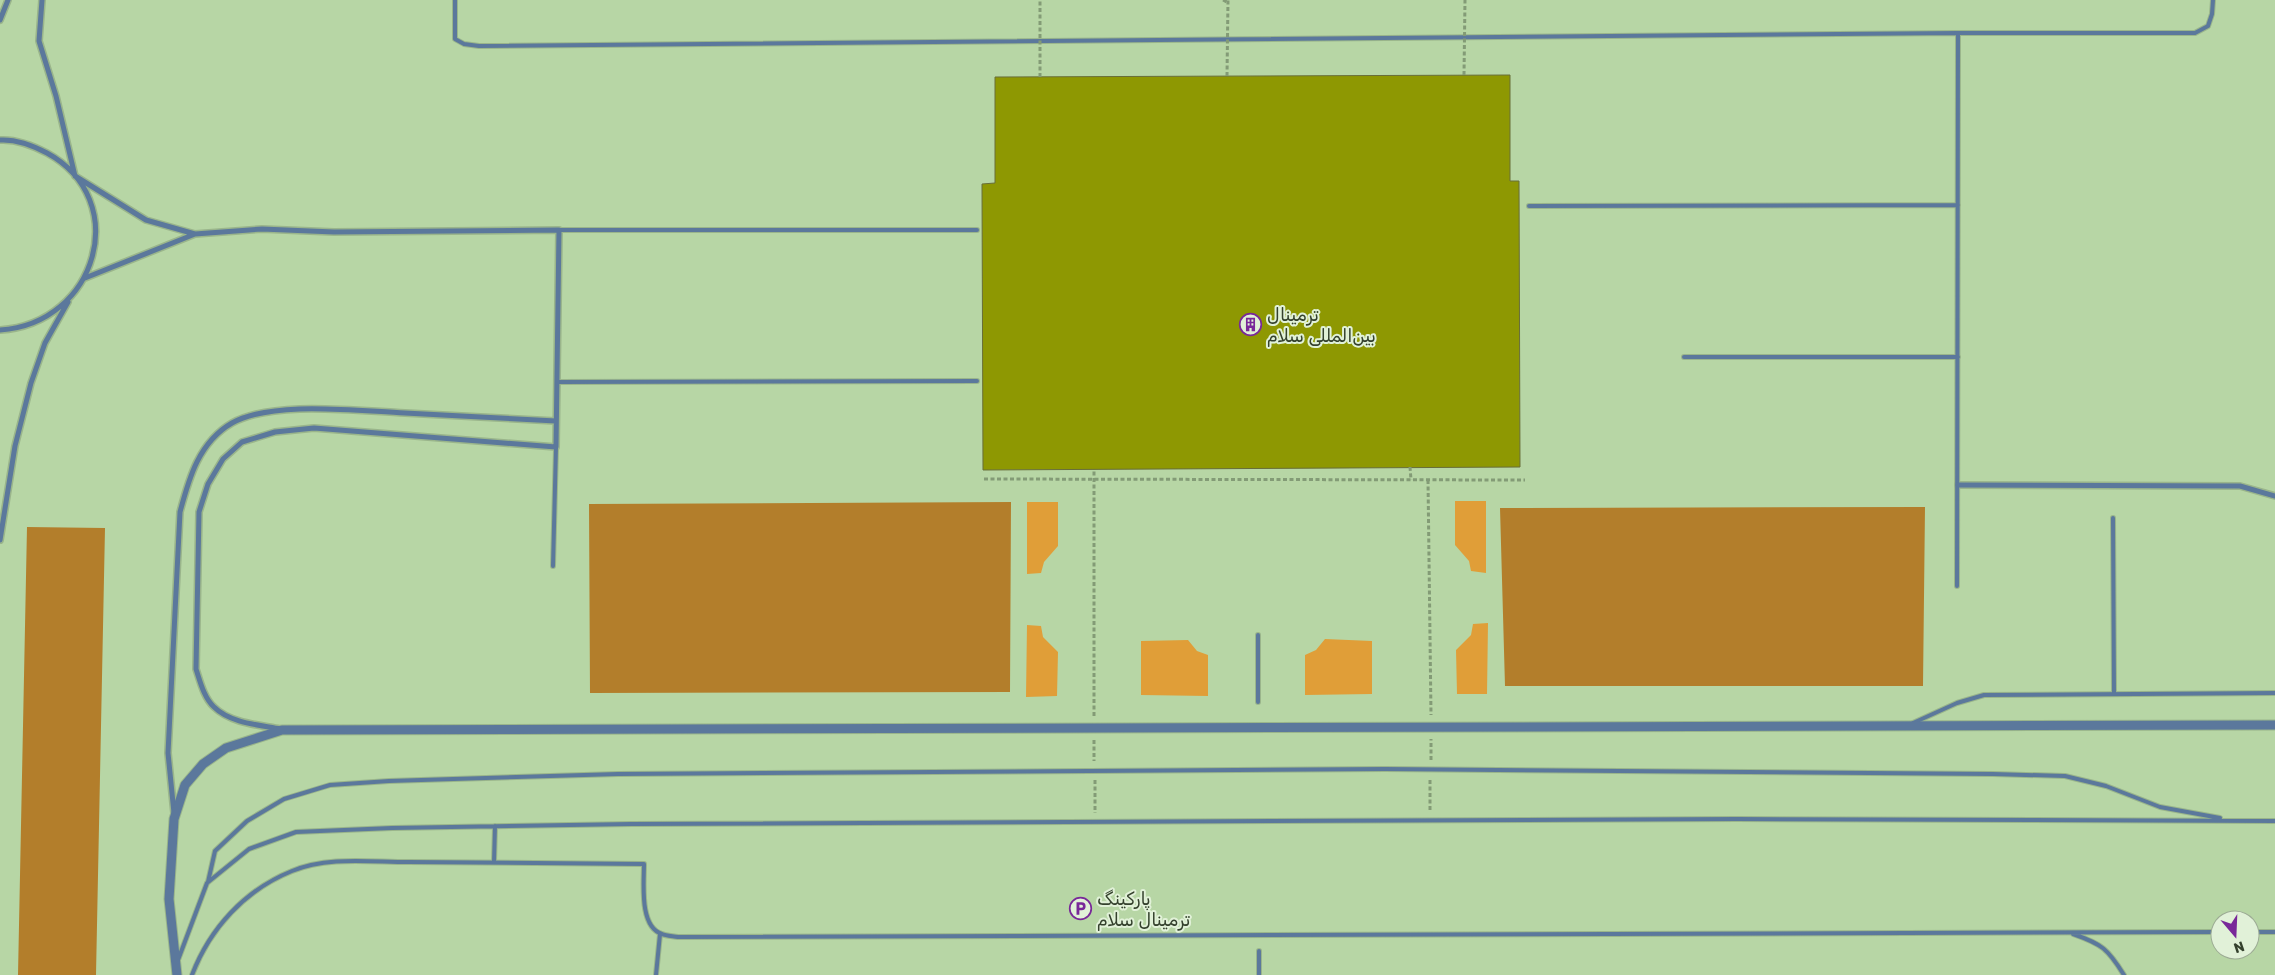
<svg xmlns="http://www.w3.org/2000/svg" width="2275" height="975" font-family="Rubik,'Noto Sans Arabic',sans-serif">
<rect width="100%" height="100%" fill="#b7d6a5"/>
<path fill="#e09e38" d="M1455,501H1486V573L1471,571L1469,561L1455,545Z
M1027,502H1058V546L1044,562L1041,573L1027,574Z
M1488,623L1487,694H1457L1456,650L1471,635L1473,624Z
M1027,625L1041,626L1043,637L1058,652L1057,696L1026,697Z
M1325,639L1372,641V694L1305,695V655L1316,650Z
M1188,640L1197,651L1208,655V696L1141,695V641Z"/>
<path fill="#b37e2b" d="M1011,502L1010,692L590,693L589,504Z
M1925,507L1923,686H1505L1500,508Z
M27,527L105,528L96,975H18Z"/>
<path fill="#8e9802" stroke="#686e39" d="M1510,75V181H1519L1520,467L983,470L982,184L995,183V77Z"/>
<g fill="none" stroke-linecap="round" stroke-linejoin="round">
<defs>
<path id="service" d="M455,0V39L464,44L479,46L1958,33
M1529,206L1958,205
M559,230H977
M1684,357H1958
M557,382L977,381
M2113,518L2114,694
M553,566L556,447
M1957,586L1958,33H2195L2208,26L2212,14L2213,0
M1258,702V635
M1913,723L1957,703L1984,695L2275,693
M494,862L495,826
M208,882L215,851L247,821L284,799L330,785L389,781L618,774L1385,769L1993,774L2065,776L2106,786L2160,807L2220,818
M2250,932H2275
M2073,934C2102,944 2108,949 2124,975
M178,960L207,883L249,849L296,832L392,828L631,824L1737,819L2275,821
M192,975C210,928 245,890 292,871C327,856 371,862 408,862C487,862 566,863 644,864C644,883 639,927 662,934C666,936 673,936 678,937L2220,932
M656,975L660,934
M1259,975V951"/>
<path id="minor" d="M42,0L39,41L56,96L75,176L146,220L195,234
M0,20L8,0
M0,140C17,139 32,145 47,153C133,200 97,324 0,330
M85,278L195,234L262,229L334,232L559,230L556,447L314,428L275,432L242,442L223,459L208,484L199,512L196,669C200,681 204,698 214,707C230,723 259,725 280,729
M1958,485L2240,486L2275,496
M0,540L15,446L31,383L45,343L68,302
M174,813L168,753L180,512C189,478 199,442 232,423C274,400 357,411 405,413C455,416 506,418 556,421"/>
<path id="tertiary" d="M177,975L169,899L174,819L185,785L203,764L226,748L282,730L2275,725"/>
</defs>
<use href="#service" stroke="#9ab58b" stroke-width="6"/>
<use href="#minor" stroke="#9ab58b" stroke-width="8"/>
<use href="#tertiary" stroke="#9ab58b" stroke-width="11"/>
<path stroke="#839b76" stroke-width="3" stroke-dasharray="4 2.5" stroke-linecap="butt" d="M1223,0L1227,2
M1410,467L1411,480
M984,479L1525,480
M1428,480L1431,715
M1094,716V469
M1094,740V761
M1431,760V739
M1095,780V813
M1430,810V779"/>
<use href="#service" stroke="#5b789c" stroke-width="4"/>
<use href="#minor" stroke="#5b789c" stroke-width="5"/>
<use href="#tertiary" stroke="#5b789c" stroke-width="9"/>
<path stroke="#839b76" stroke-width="3" stroke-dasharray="4 2.5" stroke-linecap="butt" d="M1464,75L1465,0
M1227,76L1228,0
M1040,77V0"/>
</g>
<defs>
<symbol id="building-ring" viewBox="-11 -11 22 22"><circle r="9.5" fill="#e1f1d8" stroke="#792899" stroke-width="1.5"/><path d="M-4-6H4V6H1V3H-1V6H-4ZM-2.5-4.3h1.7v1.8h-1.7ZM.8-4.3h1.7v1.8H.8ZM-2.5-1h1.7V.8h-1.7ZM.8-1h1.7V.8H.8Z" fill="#792899"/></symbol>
<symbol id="parking-ring" viewBox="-11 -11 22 22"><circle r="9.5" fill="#e1f1d8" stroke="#792899" stroke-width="1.5"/><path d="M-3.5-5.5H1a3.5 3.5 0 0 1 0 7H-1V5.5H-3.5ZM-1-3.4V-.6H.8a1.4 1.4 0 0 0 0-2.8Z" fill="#792899"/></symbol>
</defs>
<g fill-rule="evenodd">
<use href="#building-ring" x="1238" y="312" width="25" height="25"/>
<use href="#parking-ring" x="1068" y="896" width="25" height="25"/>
</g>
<g text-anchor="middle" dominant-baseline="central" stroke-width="4" stroke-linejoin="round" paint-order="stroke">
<g font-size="18" fill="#34412d" stroke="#e1f1d8" text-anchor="start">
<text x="1267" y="315">ترمینال<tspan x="1267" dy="21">بین‌المللی سلام</tspan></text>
<text x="1097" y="899">پارکینگ<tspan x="1097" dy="21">ترمینال سلام</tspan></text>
</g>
</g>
<g transform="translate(2235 935) rotate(161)"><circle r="24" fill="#e1f1d8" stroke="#9cab94"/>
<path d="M0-4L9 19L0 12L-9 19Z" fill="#792899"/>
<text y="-8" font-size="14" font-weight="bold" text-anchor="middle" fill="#34412d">N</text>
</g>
</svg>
